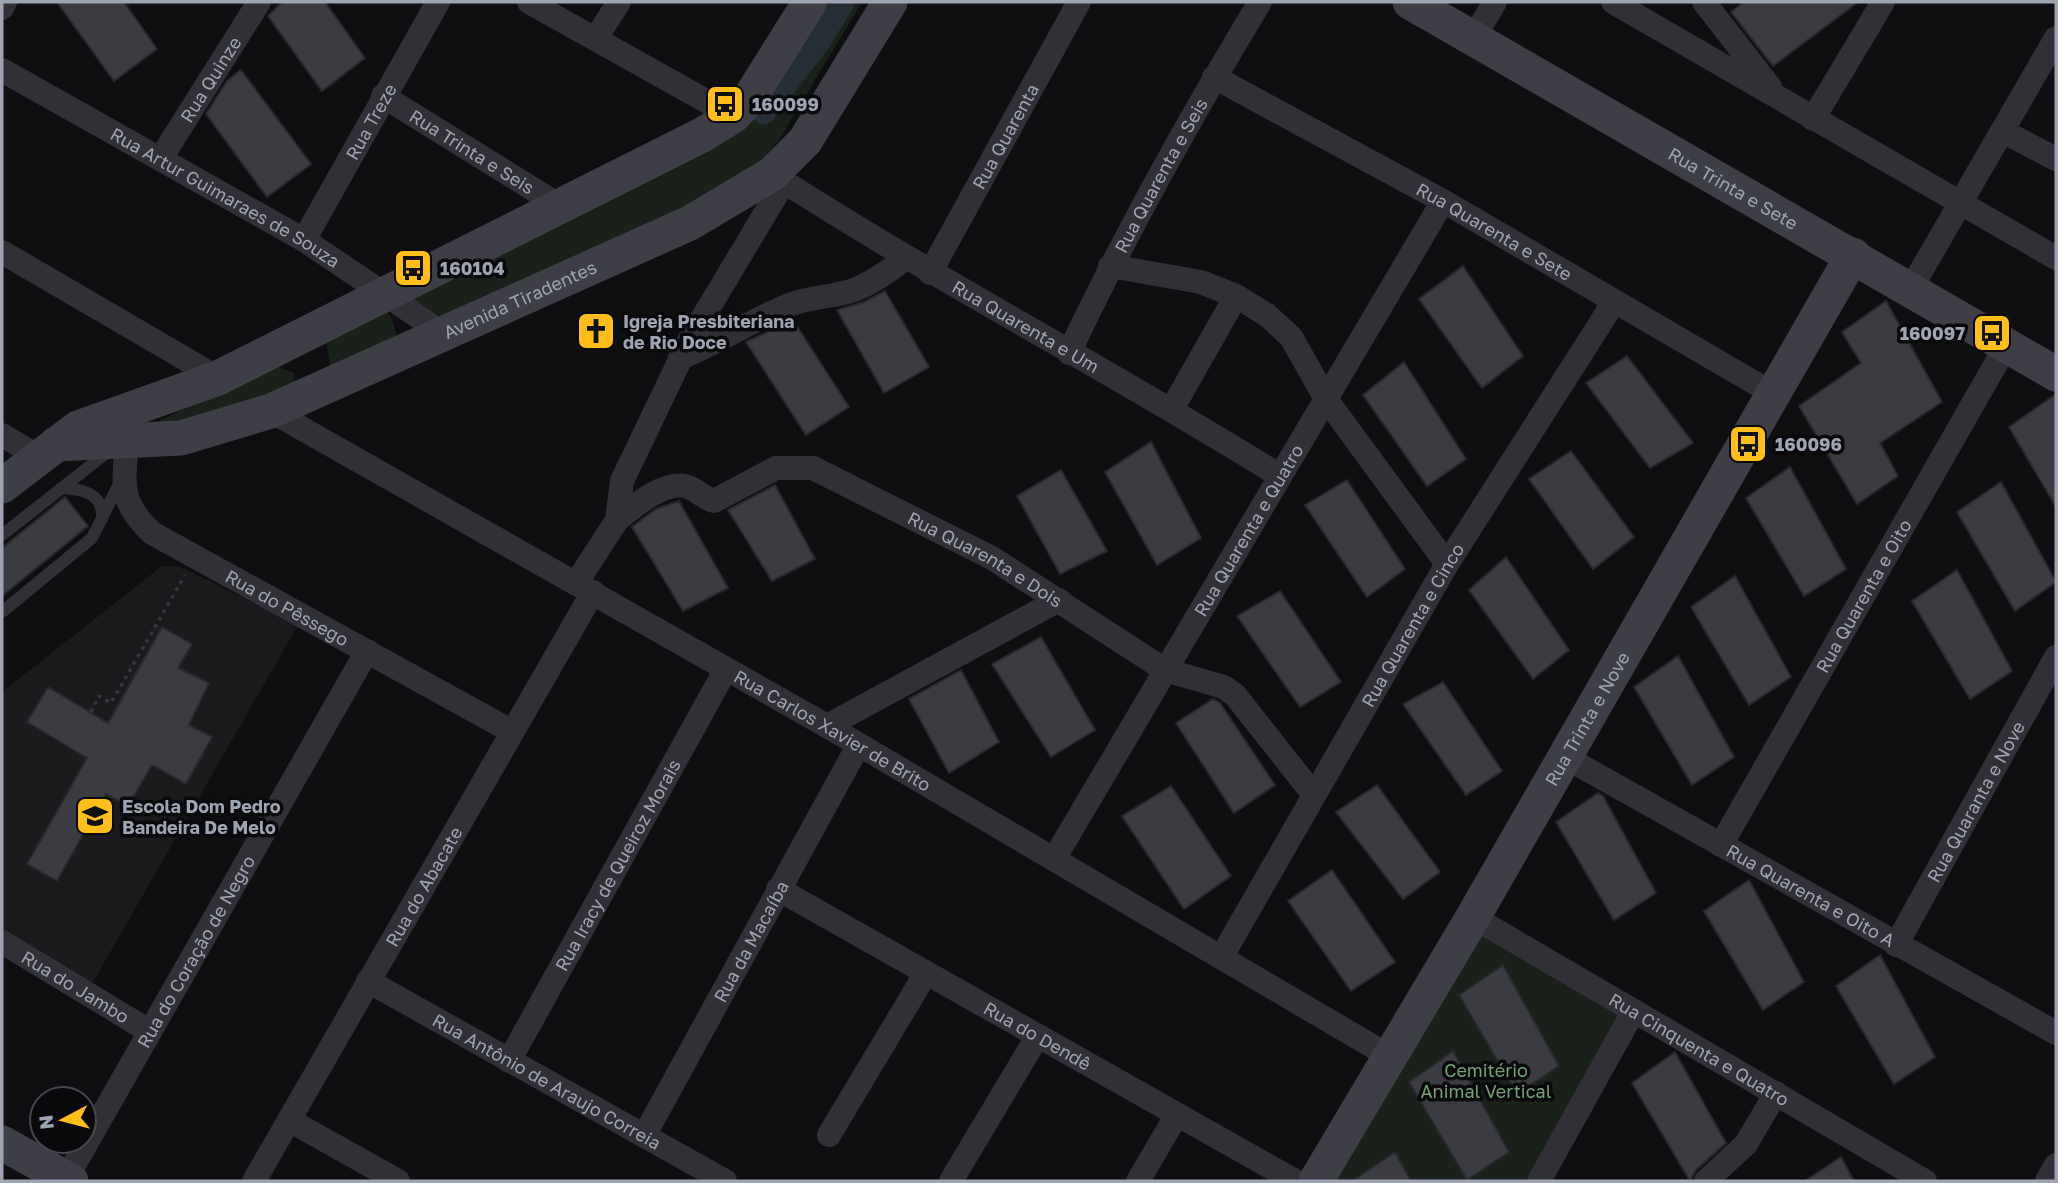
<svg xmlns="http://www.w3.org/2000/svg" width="2058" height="1183" font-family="'Golos Text',sans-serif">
<rect width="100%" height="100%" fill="#0f0f11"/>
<path fill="#1b1b1e" d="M162,566H179L298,625L88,991L2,941V692Z"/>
<path fill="#19211a" d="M810,2H862L779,140L727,200L457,323L406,300L676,164Z
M386,309L391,317L400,346L356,362L330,365L325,335Z
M274,365L294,373L295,387L195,434L137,432Z
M1473,917L1633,1012L1539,1181H1316Z"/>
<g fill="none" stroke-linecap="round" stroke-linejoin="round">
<path stroke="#252d35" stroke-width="23" d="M764,113L819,42L843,2"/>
</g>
<path fill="#3b3c41" stroke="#29292d" stroke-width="2" d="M57,2H124L157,49L114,81Z
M282,2H325L365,58L322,91L268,16Z
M1744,2H1858L1773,66L1731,12Z
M241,70L311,164L267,197L206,114L227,81Z
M1463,266L1523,356L1482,388L1419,299Z
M885,291L929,367L884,393L837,310L864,302Z
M1886,301L1942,402L1880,443L1898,476L1857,504L1799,406L1861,363L1842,332Z
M793,320L849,407L806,435L746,342Z
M1627,356L1693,443L1650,468L1586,383Z
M1404,362L1466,459L1427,486L1363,395Z
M2056,394V507L2009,427Z
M1151,442L1201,538L1157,565L1105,472Z
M1571,451L1634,537L1593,569L1529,479Z
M1790,467L1846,569L1804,596L1746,498Z
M1061,470L1107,551L1060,574L1017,496Z
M1347,480L1405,569L1367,597L1305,505Z
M2001,482L2056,582L2015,611L1957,512Z
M775,485L815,559L772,581L728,510Z
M65,497L88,526L2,596V548Z
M679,501L728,588L683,611L632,527L656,509Z
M1506,557L1569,650L1533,679L1469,590Z
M1957,570L2012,671L1970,699L1912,601Z
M1735,576L1791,677L1749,705L1691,607Z
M1280,591L1341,682L1300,707L1237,616Z
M162,627L192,644L178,668L209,683L189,725L212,737L186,784L152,765L128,806L106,794L57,881L27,864L87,758L27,722L48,687L108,723Z
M1041,637L1095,730L1051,757L992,664Z
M1678,656L1734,757L1692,785L1634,687Z
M961,670L999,742L949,773L909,699Z
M1443,682L1502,771L1466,795L1403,704Z
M1213,699L1220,703L1275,785L1234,813L1176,723Z
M1377,785L1440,872L1403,899L1336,812Z
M1171,786L1231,876L1184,909L1122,816Z
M1598,793L1603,796L1656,893L1614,920L1556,822Z
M1332,870L1395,962L1351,991L1288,901Z
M1749,880L1804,982L1763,1010L1704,911Z
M1880,955L1935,1057L1894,1084L1836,986Z
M1503,965L1559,1066L1517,1094L1459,995Z
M1453,1051L1509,1152L1467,1180L1409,1082Z
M1675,1052L1726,1143L1696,1170L1690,1181L1632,1083Z
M1395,1152L1411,1181H1352Z
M1841,1157L1854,1181H1805Z"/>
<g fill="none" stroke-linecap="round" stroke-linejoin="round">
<path stroke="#36373d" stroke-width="3.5" stroke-dasharray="3.5 5" stroke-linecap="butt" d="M91,712L99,696L111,703L185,575"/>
<path stroke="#303036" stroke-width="12" d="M61,488C82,489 104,493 102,519
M2,535L109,451
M2,612L92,538L121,480"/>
<g stroke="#303036" stroke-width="24">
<path d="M529,2L733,116"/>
<path d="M1613,2L2056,258"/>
<path d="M1704,2L1770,87"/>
<path d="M2,8L5,2"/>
<path d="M1474,37L1495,2"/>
<path d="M596,38L619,2"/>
<path id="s1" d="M2,70L304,240L444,334"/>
<path id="s2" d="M1214,77L1443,201L1772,393"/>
<path id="s3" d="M383,96L560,206"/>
<path d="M1813,119L1883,2"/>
<path d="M2002,131L2056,159"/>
<path id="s4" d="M161,158L259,2"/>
<path id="s5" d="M772,174C938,281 1113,372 1280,476"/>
<path id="s6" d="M304,240L438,2"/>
<path d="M2,252L218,378"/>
<path d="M1110,266L1201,282L1236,296L1267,315L1291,337L1326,399L1447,564"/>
<path id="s7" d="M930,273L1079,2"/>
<path d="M1910,290L2056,38"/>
<path id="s8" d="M1069,353C1126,232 1191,116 1260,2"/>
<path d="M680,358C719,342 753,319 792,304C811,297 832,297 851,291C871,284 889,271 906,258"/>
<path d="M1172,409L1236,296"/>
<path id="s9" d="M271,411L827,726L1389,1056"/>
<path d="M2,435L38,456"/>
<path id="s10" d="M127,440C124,484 118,501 152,533L511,731"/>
<path id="s11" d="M617,520C634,507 661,482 685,486C695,488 703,498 714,501L776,468H813L992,558L1165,670L1224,687L1235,695L1314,795"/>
<path d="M577,582L617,520L622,481L690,339L784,182"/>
<path d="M827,726L1059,600"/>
<path id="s12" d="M1565,757L2056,1033"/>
<path id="s13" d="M1721,845L2006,346"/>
<path id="s14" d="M1054,859L1443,201"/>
<path id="s15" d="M778,889L1295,1181"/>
<path id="s16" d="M1473,917L1925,1181"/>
<path id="s17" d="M2,942L149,1031"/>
<path id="s18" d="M1896,945L2056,657"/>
<path id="s19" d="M1222,956L1447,564L1614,302"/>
<path id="s20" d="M368,981L725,1181"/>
<path id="s21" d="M509,1061L726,669"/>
<path d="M289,1120L398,1181"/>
<path d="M829,1135L926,973"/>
<path id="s22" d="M644,1136L858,746"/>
<path id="s23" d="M66,1179L367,651"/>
<path id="s24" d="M254,1181L593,592"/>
<path d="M951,1181L1037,1037"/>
<path d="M1138,1181L1176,1116"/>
<path d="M1539,1181L1633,1012"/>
<path d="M1706,1181L1746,1144L1776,1093"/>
<path d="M2047,1181L2056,1165"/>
</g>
<g stroke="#3e3f46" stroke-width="35">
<path id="s25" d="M1410,2L2056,374"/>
<path id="s26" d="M56,444L181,438L271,411L690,223L772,174L805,141L890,2"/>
<path d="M2,486L78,428L218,378L702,135L733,116L749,99L810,2"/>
<path d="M2,1143L71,1181"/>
<path id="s27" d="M1316,1181L1473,917L1853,255"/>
</g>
</g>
<defs>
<symbol id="bus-square" viewBox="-11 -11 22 22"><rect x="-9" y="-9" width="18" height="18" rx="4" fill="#ffbe19" stroke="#0a0a0c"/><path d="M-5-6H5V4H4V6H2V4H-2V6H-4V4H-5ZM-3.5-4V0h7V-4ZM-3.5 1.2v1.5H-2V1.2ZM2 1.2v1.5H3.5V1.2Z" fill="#111"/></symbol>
<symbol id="church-square" viewBox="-11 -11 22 22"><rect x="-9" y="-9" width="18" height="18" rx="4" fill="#ffbe19" stroke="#0a0a0c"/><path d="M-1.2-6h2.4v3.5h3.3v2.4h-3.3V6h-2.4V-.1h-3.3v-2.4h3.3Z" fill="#111"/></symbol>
<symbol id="school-square" viewBox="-11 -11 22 22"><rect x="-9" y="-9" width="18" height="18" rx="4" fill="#ffbe19" stroke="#0a0a0c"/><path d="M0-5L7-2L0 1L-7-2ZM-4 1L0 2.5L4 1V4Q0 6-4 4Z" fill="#111"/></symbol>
</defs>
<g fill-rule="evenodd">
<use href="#bus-square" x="703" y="82" width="44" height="44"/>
<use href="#bus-square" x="391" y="246" width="44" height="44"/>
<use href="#church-square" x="574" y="309" width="44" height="44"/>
<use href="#bus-square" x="1970" y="311" width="44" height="44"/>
<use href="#bus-square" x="1726" y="422" width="44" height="44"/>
<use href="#school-square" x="73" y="794" width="44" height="44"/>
</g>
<g text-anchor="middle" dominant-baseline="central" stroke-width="7" stroke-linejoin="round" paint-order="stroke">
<g font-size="18" fill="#9fa4b3" stroke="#0a0a0c">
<text stroke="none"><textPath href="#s4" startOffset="93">Rua Quinze</textPath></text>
<text stroke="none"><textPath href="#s6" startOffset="136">Rua Treze</textPath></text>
<text stroke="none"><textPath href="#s7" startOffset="156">Rua Quarenta</textPath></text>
<text stroke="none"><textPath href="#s3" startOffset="105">Rua Trinta e Seis</textPath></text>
<text stroke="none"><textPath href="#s8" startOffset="200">Rua Quarenta e Seis</textPath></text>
<text stroke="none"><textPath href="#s25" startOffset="373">Rua Trinta e Sete</textPath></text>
<text stroke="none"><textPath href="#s1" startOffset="257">Rua Artur Guimaraes de Souza</textPath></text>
<text stroke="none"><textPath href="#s2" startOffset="320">Rua Quarenta e Sete</textPath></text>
<text stroke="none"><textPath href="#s26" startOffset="492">Avenida Tiradentes</textPath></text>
<text stroke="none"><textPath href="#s5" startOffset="296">Rua Quarenta e Um</textPath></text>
<text stroke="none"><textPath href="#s14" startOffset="382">Rua Quarenta e Quatro</textPath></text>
<text stroke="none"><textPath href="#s11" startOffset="413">Rua Quarenta e Dois</textPath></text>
<text stroke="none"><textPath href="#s13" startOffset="287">Rua Quarenta e Oito</textPath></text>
<text stroke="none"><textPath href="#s10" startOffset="256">Rua do Pêssego</textPath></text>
<text stroke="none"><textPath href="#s19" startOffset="382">Rua Quarenta e Cinco</textPath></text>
<text stroke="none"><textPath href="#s27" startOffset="536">Rua Trinta e Nove</textPath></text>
<text stroke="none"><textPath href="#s9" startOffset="646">Rua Carlos Xavier de Brito</textPath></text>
<text stroke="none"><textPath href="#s18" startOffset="164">Rua Quaranta e Nove</textPath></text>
<text stroke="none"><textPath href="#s21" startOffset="224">Rua Iracy de Queiroz Morais</textPath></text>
<text stroke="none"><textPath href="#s24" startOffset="340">Rua do Abacate</textPath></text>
<text stroke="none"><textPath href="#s12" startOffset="282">Rua Quarenta e Oito A</textPath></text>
<text stroke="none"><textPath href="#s22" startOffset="222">Rua da Macaíba</textPath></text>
<text stroke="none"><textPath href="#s23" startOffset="262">Rua do Coração de Negro</textPath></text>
<text stroke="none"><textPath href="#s17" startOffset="86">Rua do Jambo</textPath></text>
<text stroke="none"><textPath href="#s15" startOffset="298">Rua do Dendê</textPath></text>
<text stroke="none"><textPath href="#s16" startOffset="262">Rua Cinquenta e Quatro</textPath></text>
<text stroke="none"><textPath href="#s20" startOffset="205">Rua Antônio de Araujo Correia</textPath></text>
</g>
<g font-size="18" font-weight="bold" fill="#9fa4b3" stroke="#0a0a0c" text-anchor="start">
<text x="752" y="104">160099</text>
<text x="440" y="268">160104</text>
<text x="623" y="321">Igreja Presbiteriana<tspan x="623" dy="21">de Rio Doce</tspan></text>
<text x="1965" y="333" text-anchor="end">160097</text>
<text x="1775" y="444">160096</text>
<text x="122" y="806">Escola Dom Pedro<tspan x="122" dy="21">Bandeira De Melo</tspan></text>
</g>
<g font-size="18" fill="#73a078" stroke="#0a0a0c">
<text x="1486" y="1070">Cemitério<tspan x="1486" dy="21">Animal Vertical</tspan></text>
</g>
</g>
<rect width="2058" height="1183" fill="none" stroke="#9fa4b3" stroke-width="7"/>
<g transform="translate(63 1120) rotate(263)"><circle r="33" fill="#0a0a0c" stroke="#46484f" stroke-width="2"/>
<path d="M0-5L12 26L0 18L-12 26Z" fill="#ffbe19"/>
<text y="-10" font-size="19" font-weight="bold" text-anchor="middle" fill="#9fa4b3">N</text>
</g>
</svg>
